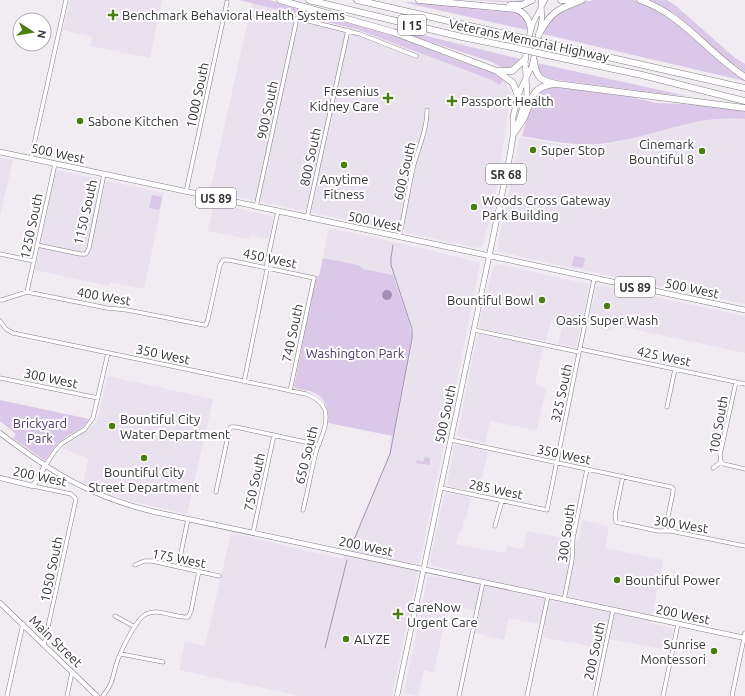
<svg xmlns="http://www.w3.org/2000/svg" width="745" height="696" font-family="Ubuntu,sans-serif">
<rect width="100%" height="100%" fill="#f0ecf2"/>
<path fill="#e9e1ee" d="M70,0H162L150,58L90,46L92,37L63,30Z
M252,3L368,34L504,80L511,93L494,205L482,247L478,248L210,191Z
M745,116V304L549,263L501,252L497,249L520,137L564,145L587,146L603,145L619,142L698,119Z
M0,158L13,160L0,216Z
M58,170L98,179L99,183L94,211H99L105,184L108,181L164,193L144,289L110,282L109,286L35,270L55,174Z
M214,203L272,216L273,220L269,239L250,235L249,239L208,231Z
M329,228L412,246L478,262L480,264L445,441L392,696H300L179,670L185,642L205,646L231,533L342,559L346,549L351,544L389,457L391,436H395L413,342L411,324L395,275L364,269L358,265L323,258Z
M497,264L588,284L589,287L576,346L572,347L558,344L563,323L551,320L546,341L480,328L479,325L493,268Z
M598,285L745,316V353L614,325L612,331L588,326L596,288Z
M480,334L543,347L535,385L546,388L537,430L490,421L485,443L457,436L477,336Z
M107,376L213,399L187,514L126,500L83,484L88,459L62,448L87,430L94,423L96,424L99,413Z
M458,444L488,451L479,492L449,486L447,484L454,446Z
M446,493L471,497L466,519H464L462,531H459L456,544L505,553L507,546L523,549L527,531L579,541L582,520L609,526L605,548L662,560L663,563L650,623L672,628L673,632L669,650L603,638L601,649L572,642L570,643L543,637L545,625L509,618L504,640L475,633L480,611L448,605L434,673L424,670L418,696L404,693L428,576L449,579L451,570L432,566L430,562L444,495Z"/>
<path fill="#dbc7e8" d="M239,0H269L398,37L451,58L506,77L499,85L492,80L359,30Z
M469,0L513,1L526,0L518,3Z
M594,0H633L645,3L672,17L745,79V81L543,34C552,9 571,5 594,0Z
M650,0H667L676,6L734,57L745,64V72L715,51L675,14Z
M407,2L479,8L492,11L514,10L525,18L527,26V30L407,3Z
M394,28L520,59C510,72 505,70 492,62L394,30Z
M537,63L687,96L664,94L550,79L541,75L537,65Z
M553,87L631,97L656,103L710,105L745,111V119C694,114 655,137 607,143C578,147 550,141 522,136L531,104L539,91Z
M152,195L162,197L159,210L149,208Z
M574,256L585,258L583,268L572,266Z
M323,258L358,265L364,269L393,275L409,322L412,337L393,436L328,423C330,409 325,396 310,391C305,390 299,390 294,387L316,276H319Z
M0,400L89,419L84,426L66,437L57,444L46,459L44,460L13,438L16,434L0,421Z
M425,457L430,458V465L416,463L417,460L423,462Z"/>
<path fill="#a68eb5" d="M382 295a5 5 0 1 1 10 0a5 5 0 1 1-10 0Z"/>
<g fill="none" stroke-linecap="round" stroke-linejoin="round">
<path stroke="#a68eb5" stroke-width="1" d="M351,548L358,530L390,454L412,339V329L391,265V258L393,245
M325,648L347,560"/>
<defs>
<path id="street" d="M31,158L66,0
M186,192L227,2
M256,207L297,18L360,34L416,56
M307,218L348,30
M399,237C405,213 408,188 414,164C419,147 427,129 427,110
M37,245L80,254H86L89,248L104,174
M0,254L34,261
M27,292L55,164
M0,300H2L27,292L107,308L127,310L204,325H206L208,319L220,265L223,260H229L314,278L290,391
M0,321L6,329L13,333L306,394C314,397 322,401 325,410C329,424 320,439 316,452C311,471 308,491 303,510
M474,330L579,352
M580,349L745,384
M0,378L98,398
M244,382L266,275L267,262L278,211
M667,407L675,369
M451,440L671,487L673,488V492L665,531
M721,462L724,464L745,469
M45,466L55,451L61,444L85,429L93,418L108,353
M713,468L721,462L720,455L736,382
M623,476L615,515L616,522L658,531H671L745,546
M33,486L71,494L76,499L44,645
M441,488L547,510L594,279
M216,492L229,431L231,427H236L319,445
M495,526L502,501
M253,533L274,435
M135,565L144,561H152L219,576
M178,567L188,519
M564,600L572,560L573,538L587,469
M115,616L135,627
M121,654L163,662
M7,696L23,624
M67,696L72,672
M103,696C115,681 112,675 118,659C124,645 132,627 143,616C157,606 172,618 188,617L191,611L199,571
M459,696L483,582
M527,696L548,596
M595,696L613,610
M663,696L678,624
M732,696L745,633"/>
<path id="secondary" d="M531,28L535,19L545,0
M540,30L542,18L541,0
M0,433C52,473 91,497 155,512L745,638
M0,478L33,486L45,466
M0,603L97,696
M397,696L489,257"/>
<path id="primary" d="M517,126L527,95L525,59L531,28
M0,152L745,310
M489,257L510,155L513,136V117L517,100L520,90L532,66L539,34"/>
<path id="highway" d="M280,0L393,32L497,71L513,83L518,96
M309,0L462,37L516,48
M357,0L518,37
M419,0L515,9C525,12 529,19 531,28
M561,0H573
M640,0C682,14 708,53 745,77
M510,5H522L532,0
M539,34C551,11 560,8 582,0
M550,44L745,88
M547,55L642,75L745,101
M534,61C536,78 541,81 557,84L745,108
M499,71H512L525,59
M514,133C517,129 520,124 523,120C532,102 529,87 554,84"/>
</defs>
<use href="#street" stroke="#827f85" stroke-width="4.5"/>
<use href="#secondary" stroke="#827f85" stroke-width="5.5"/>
<use href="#primary" stroke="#827f85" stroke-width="6"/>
<use href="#highway" stroke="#827f85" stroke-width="7"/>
<use href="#street" stroke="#fff" stroke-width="3.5"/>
<use href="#secondary" stroke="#fff" stroke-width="4.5"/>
<use href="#primary" stroke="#fff" stroke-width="5"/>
<use href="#highway" stroke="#fff" stroke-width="6"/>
<defs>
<path id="highway-bridge" d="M518,37L550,44
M516,48L547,55"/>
</defs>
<use href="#highway-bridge" stroke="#827f85" stroke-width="7" stroke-linecap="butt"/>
<use href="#highway-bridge" stroke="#fff" stroke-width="6"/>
</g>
<g fill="#4b7e0e" stroke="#fff" stroke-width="1.5">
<path d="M111 9h4v4h4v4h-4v4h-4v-4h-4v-4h4z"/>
<path d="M386 92h4v4h4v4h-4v4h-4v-4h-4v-4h4z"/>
<path d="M450 95h4v4h4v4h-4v4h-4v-4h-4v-4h4z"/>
<circle cx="80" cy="121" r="4"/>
<circle cx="533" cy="150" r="4"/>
<circle cx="702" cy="151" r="4"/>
<circle cx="344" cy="165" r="4"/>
<circle cx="474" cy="207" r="4"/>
<circle cx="542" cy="300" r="4"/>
<circle cx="607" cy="306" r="4"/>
<circle cx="112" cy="426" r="4"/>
<circle cx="144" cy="458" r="4"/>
<circle cx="617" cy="580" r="4"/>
<path d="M396 608h4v4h4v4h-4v4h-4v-4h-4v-4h4z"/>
<circle cx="346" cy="639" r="4"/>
<circle cx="714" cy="651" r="4"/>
</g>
<g text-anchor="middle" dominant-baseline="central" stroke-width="4" stroke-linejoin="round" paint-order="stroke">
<g fill="#fff" stroke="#727172" stroke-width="1">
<rect x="398" y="15" width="28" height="20" rx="3"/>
<rect x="486" y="164" width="40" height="20" rx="3"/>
<rect x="196" y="188" width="40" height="20" rx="3"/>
<rect x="615" y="277" width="40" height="20" rx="3"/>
</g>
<g font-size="12" font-weight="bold" fill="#353436">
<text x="412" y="25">I 15</text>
<text x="506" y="174">SR 68</text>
<text x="216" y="198">US 89</text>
<text x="635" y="287">US 89</text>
</g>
<g font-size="13" fill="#353436" stroke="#fff" text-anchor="start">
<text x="122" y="15">Benchmark Behavioral Health Systems</text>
<text x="379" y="91" text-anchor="end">Fresenius<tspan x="379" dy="15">Kidney Care</tspan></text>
<text x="461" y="101">Passport Health</text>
<text x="88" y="121">Sabone Kitchen</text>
<text x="694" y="144" text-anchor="end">Cinemark<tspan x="694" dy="15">Bountiful 8</tspan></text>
<text x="541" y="150">Super Stop</text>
<text x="344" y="179" text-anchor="middle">Anytime<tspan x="344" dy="15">Fitness</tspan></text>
<text x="482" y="200">Woods Cross Gateway<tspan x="482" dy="15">Park Building</tspan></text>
<text x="534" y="300" text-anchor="end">Bountiful Bowl</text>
<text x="607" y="320" text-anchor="middle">Oasis Super Wash</text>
<text x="120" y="419">Bountiful City<tspan x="120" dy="15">Water Department</tspan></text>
<text x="144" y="472" text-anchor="middle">Bountiful City<tspan x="144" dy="15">Street Department</tspan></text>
<text x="625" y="580">Bountiful Power</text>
<text x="407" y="607">CareNow<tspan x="407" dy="15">Urgent Care</tspan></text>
<text x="354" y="639">ALYZE</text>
<text x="706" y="644" text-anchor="end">Sunrise<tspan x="706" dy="15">Montessori</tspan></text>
</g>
<g font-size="13" fill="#353436" stroke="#fff">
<text transform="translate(529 40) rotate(12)">Veterans Memorial Highway</text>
<text transform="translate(197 95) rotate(-78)">1000 South</text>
<text transform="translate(267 110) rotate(-78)">900 South</text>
<text transform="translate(58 153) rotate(12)">500 West</text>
<text transform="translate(310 157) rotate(-78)">800 South</text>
<text transform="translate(404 171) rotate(-77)">600 South</text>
<text transform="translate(85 212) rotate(-77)">1150 South</text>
<text transform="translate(375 221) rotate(12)">500 West</text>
<text transform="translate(31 226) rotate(-78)">1250 South</text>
<text transform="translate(270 258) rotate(12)">450 West</text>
<text transform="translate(692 288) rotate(12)">500 West</text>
<text transform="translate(104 296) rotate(10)">400 West</text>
<text transform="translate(292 333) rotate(-78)">740 South</text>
<text transform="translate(163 354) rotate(12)">350 West</text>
<text transform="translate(664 356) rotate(12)">425 West</text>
<text transform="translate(51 378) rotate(12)">300 West</text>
<text transform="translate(561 393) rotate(-78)">325 South</text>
<text transform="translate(445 414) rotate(-78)">500 South</text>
<text transform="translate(718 425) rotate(-80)">100 South</text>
<text transform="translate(564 454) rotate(12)">350 West</text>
<text transform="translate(306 455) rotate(-76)">650 South</text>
<text transform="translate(40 476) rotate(12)">200 West</text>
<text transform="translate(254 482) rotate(-78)">750 South</text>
<text transform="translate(496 489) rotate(12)">285 West</text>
<text transform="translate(681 524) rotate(9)">300 West</text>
<text transform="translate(566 533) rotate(-82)">300 South</text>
<text transform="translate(366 546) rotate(12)">200 West</text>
<text transform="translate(179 558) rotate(11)">175 West</text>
<text transform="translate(51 569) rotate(-78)">1050 South</text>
<text transform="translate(683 614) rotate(12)">200 West</text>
<text transform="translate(56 641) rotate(44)">Main Street</text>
<text transform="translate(594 651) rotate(-78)">200 South</text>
</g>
<g font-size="13" fill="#543367" stroke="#fff">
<text x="355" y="353">Washington Park</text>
<text x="40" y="423">Brickyard<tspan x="40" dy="15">Park</tspan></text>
</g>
</g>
<g transform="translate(32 32) rotate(102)"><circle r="19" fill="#ffffff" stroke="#aeaeaf"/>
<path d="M0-3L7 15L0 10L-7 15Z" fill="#4b7e0e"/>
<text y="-6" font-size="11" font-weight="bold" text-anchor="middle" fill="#353436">N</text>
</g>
</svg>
